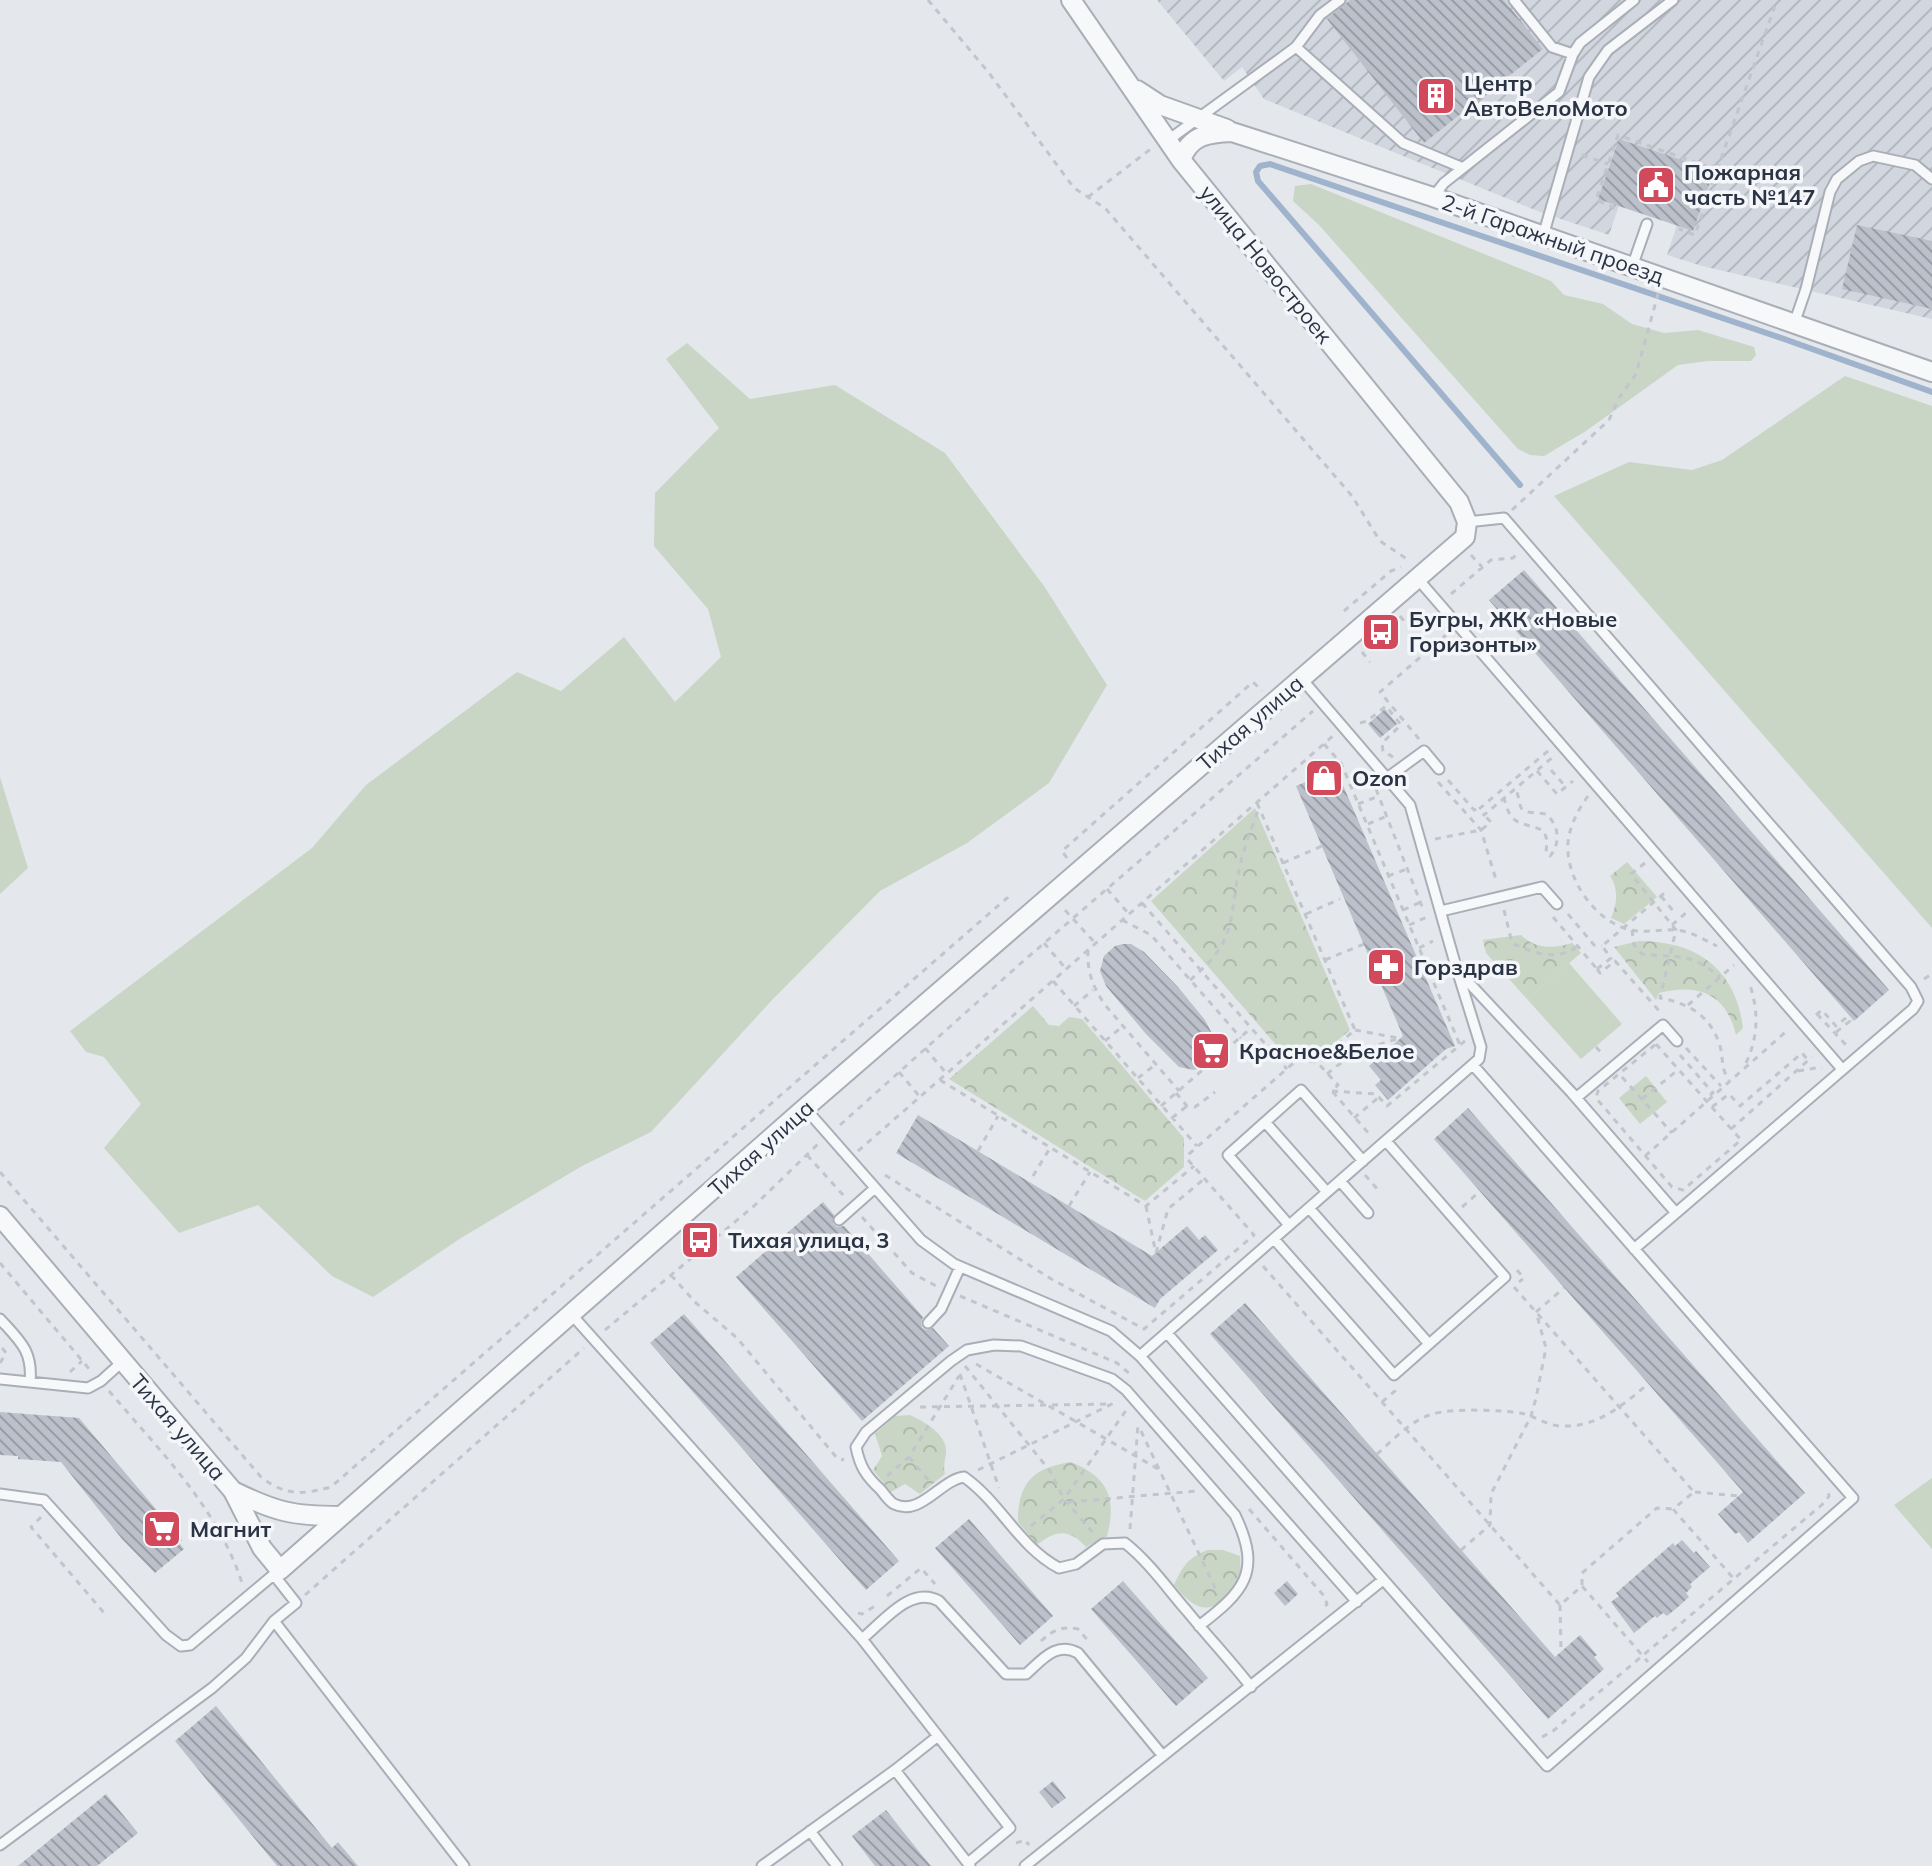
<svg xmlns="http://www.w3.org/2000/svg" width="1932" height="1866" font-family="Mulish,sans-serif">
<defs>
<pattern id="industrial-furrows" width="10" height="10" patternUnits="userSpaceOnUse" patternTransform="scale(2)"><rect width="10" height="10" fill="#d2d6de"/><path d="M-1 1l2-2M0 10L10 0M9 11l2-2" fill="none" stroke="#b4b8c0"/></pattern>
<pattern id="park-crowns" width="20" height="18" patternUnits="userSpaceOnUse" patternTransform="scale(2)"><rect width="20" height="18" fill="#c9d6c5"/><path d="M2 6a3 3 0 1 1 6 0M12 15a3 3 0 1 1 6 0" fill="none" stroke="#adb8ab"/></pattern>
<pattern id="building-back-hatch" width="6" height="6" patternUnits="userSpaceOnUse" patternTransform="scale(2)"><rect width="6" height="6" fill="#bbc0ca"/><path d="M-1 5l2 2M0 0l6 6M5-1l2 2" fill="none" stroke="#989da6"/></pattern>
</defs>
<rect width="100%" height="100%" fill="#e4e7ec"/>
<path fill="url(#industrial-furrows)" d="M1157,0H1932V319L1702,266L1667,255L1677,225L1619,206L1609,235L1540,212L1264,99L1242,67L1224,81Z"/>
<path fill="#c9d6c5" d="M1311,184L1551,281L1564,295L1603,304L1632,324L1664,333L1698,330L1754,347L1756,355L1751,361H1708L1678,365L1586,431L1544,456L1530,455L1518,449L1319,225L1293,201L1295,186Z
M687,343L750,399L835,385L945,453L1044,586L1107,685L1049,783L967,843L880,891L773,999L651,1132L582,1166L461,1238L373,1297L332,1276L258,1205L179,1233L104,1148L141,1104L104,1057L86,1052L70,1031L312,848L366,785L517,672L561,691L624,637L675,702L721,657L708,609L654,546L655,493L719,428L666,359Z
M1845,376L1932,406V928L1554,496L1629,462L1692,470L1722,460Z
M0,777L28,868L0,894Z
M1569,963L1622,1024L1581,1059L1527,999Z
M1932,1478V1549L1894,1505Z"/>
<path fill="url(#park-crowns)" d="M1255,808L1350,1030L1318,1057L1284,1054L1151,901Z
M1627,862L1657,897L1624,924L1611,918C1617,905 1619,889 1610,876Z
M1521,935C1535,949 1554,949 1572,943L1581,953L1527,999L1486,953L1483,940Z
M1639,941C1697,941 1736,969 1743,1028L1736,1035C1726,993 1698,983 1659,993L1656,1000L1614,947Z
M1033,1006L1049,1025L1059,1026L1069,1017L1082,1019L1184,1138V1167L1145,1201L949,1079Z
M1646,1076L1667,1102L1640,1124L1619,1098Z
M910,1415C925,1422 948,1435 946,1453C945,1462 943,1465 945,1474L920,1494L905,1484L891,1492L873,1470L882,1456L875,1434L895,1416Z
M1071,1462C1108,1477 1117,1498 1107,1536L1086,1547C1070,1529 1056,1529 1037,1545L1018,1522C1018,1483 1032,1468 1071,1462Z
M1208,1550H1223L1240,1556L1241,1580C1215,1611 1203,1620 1174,1585C1183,1566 1188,1557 1208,1550Z"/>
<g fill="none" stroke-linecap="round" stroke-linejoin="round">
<path stroke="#9fb4cc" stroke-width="6" d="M1520,485L1258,181L1256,172L1260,166L1270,164L1787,340L1932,392"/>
</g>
<path fill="url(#building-back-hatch)" d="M1350,0H1504L1543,49L1424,143L1327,19Z
M1619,139L1714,171L1693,231L1598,199Z
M1857,225L1932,241V309L1842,289Z
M1524,570L1889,990L1854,1021L1489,600Z
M1385,709L1397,724L1380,738L1368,724Z
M1336,769L1455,1046L1446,1049L1388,1100L1375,1085L1381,1080L1369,1066L1403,1036L1296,786Z
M1123,944H1131L1144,952L1178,987L1205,1020L1217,1043L1214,1058L1209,1064L1194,1070L1179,1067L1146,1034L1106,986L1100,971L1104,956L1115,946Z
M1468,1108L1805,1493L1748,1543L1739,1532L1735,1534L1718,1514L1743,1492L1434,1139Z
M918,1115L1152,1256L1187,1226L1199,1240L1205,1235L1218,1250L1160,1299L1155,1308L896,1153Z
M823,1202L834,1215L833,1224L837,1227L844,1226L923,1317L921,1322L922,1328L927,1330L933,1328L949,1346L862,1421L736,1277Z
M1245,1303L1555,1657L1580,1635L1597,1655L1594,1657L1604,1669L1548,1719L1210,1334Z
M684,1314L899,1561L866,1590L650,1343Z
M0,1412L79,1418L182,1540L179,1543L184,1549L155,1573L122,1539L61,1462L18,1459V1456L0,1455Z
M969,1519L1053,1616L1020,1645L935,1548Z
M1682,1540L1694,1553L1696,1551L1710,1567L1690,1584L1692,1587L1686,1593L1689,1597L1678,1607L1667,1616L1663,1613L1657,1618L1655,1616L1634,1633L1611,1602L1619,1596L1616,1593L1673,1543L1675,1546Z
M1123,1581L1208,1678L1176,1706L1091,1609Z
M1287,1581L1298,1594L1285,1606L1274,1593Z
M216,1706L332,1848L338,1842L358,1866H277L175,1741Z
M1053,1781L1066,1798L1052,1808L1039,1792Z
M106,1794L138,1833L97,1866H18Z
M886,1810L921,1854L931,1866H875L852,1836Z"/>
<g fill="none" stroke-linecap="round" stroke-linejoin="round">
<defs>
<path id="service" d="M1514,0L1552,47L1573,54
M1296,47L1320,15L1340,0
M1167,141L1296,47L1403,143L1463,168
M1433,197L1444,183L1559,92L1573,54L1580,43L1634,0
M1543,236L1589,77L1608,50L1673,0
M1632,267L1647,224
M1794,324L1806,289L1830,192L1837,179L1859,161L1873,156L1915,165L1932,179
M1417,578L1842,1069
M1301,678L1410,805L1457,970L1571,1092L1676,1213L1913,1009L1918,1001L1911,987L1504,518L1467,522
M1387,778L1424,751L1439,769
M1441,911L1542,887L1557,904
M1576,1098L1663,1025L1677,1041
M805,1108L921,1240L954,1264L1111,1331L1140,1356L1357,1602
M1265,1122L1327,1192
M1340,1181L1368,1213
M1309,1208L1429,1344
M839,1220L875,1188
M1289,1225L1228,1155L1301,1090L1363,1161
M1274,1239L1394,1375L1505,1277L1386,1141
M1634,1249L1676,1213
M572,1315L862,1639L1010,1828L968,1863
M0,1319C20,1341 33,1351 30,1382
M928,1323L941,1309L960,1267
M1167,1333L1547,1766L1853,1498L1473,1065
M1140,1356L1479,1059L1481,1047L1458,973
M0,1379L88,1388L101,1381L122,1362
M0,1494L44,1500L166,1635L181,1646L190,1645L278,1571
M274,1621L464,1866
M1199,1626C1243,1592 1263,1573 1235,1515L1126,1390L1112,1379L1021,1346L994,1345L967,1350L951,1361L866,1432L856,1447C860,1467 866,1476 881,1490C884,1494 890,1502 894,1504C921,1517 940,1480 964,1477C1000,1502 1019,1547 1059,1568L1076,1564L1103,1544L1125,1543C1149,1562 1167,1588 1187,1611C1208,1637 1231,1661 1251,1687
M862,1639C883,1622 911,1585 939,1601L1006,1674H1026C1042,1660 1056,1641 1078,1653L1163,1756
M895,1770L938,1736
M810,1831L837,1866
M0,1845L212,1688L246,1658L274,1621L296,1603L274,1575
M762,1866L895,1770L970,1866
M1025,1866L1383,1580"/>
<path id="minor" d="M1137,90L1160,105L1227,129
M1181,160C1190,135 1208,133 1232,132L1433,197L1932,372
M0,1216L233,1491L262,1548L280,1570L805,1108L1465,537L1467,522L1459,502L1181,160L1071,0
M233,1491C276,1512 293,1516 340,1516"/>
</defs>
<use href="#service" stroke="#a9aeb7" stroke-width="13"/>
<use href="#minor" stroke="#a9aeb7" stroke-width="22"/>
<path stroke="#c2c5cb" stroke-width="3" stroke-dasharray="6 6" stroke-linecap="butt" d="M928,0L989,73L1074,188L1105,208L1352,496L1380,541L1410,561
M1582,155L1608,164
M1717,170L1777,0
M1088,197L1152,148
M1615,208L1596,200L1618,135L1717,170L1695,235L1679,229
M1512,510L1609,420L1619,398L1636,374L1658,294
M1471,555L1482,567
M1451,594L1491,560L1513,558L1517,554
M1344,611L1391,571L1401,567
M1400,616L1410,628
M1362,652L1370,662
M1360,723L1367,721L1386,706L1401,725L1382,743L1383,751L1393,757
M1419,739L1380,692L1446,635
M1324,744L1341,763L1460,1045
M1548,751L1479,809L1484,815L1553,757
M1551,770L1566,787
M1537,771L1557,794L1573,781
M1448,780L1474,810L1479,809
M1438,782L1481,830L1497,883
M1376,789L1423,909
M1588,796C1578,810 1570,825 1568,842C1565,877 1593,919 1627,929C1643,934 1659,929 1676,930C1691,931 1704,940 1717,946
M1504,797C1510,828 1522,821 1544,831L1547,840L1546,853L1550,856C1561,843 1559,825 1546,814L1528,812L1521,808L1516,788
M1257,803L1355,1030L1317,1061
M1358,804L1379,796
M1368,824L1387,816
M1435,839L1481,830L1491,822L1484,815
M1067,858L1062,851L1253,682L1262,691
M1283,863L1322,846
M1645,863L1631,874L1676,930L1660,998C1687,1003 1709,1014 1719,1043C1724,1056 1720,1068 1729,1080
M1388,876L1407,869
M1107,889L1128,913
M1661,896L1674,912
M1142,903L1287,1069
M1065,910L1096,944
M1403,910L1421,902
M1504,910L1512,943C1532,953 1558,962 1578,946
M1306,914L1340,899
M1568,914L1594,945L1602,946
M1553,917L1597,969
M1122,920L1151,935L1241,1038
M1409,925L1427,917
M1672,925L1687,912
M1632,930L1634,945L1642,954C1678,958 1690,952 1720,977
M1044,943L1066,969
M1419,948L1433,941
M1088,950C1087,973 1093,987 1105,1005L1179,1091
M1325,960L1364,944
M1597,969L1600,973L1615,961L1661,1013
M1597,969L1611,958L1602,946L1668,890
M1924,979L1932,974
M1190,980C1234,943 1229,927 1238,875C1242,852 1251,830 1259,808
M1053,981L1197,1146
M1688,1005L1734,965
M1074,1006L1093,990
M1817,1014L1847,1046
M1816,1015L1822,1010L1836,1026L1847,1017L1850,1021L1835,1033
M1355,1030L1398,1038
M1105,1041L1123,1026
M1656,1044L1741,1140L1683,1190L1672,1187L1596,1098L1598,1091Z
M1596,1047L1604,1056
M925,1048L946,1073
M1686,1048L1721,1086
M1680,1055L1713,1093L1705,1099
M1746,1063C1758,1037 1759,1013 1750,985
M1798,1071L1822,1067
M899,1072L920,1097
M1327,1074C1348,1055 1374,1045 1401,1038
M1622,1077L1672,1133
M1138,1078L1156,1064
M940,1080L1146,1206L1194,1166
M1332,1091L1376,1094L1387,1106L1466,1040
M1176,1093L1187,1106L1195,1107L1215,1092
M1642,1099L1679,1069
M1161,1106L1251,1028
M1712,1107L1729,1094L1740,1106L1802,1053L1807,1059
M1172,1118L1187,1106
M1354,1118L1379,1097
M840,1125L1020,964L1313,711
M1731,1129L1812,1057
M858,1151L1334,735
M978,1151L998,1116
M807,1155L844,1196
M1645,1156L1789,1029
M0,1172L261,1477C286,1496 301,1495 331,1487L1007,898L1012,904
M885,1175L1053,1280L1144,1329L1254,1235L1188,1160L1189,1154L1297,1060L1317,1062L1338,1085L1332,1091L1370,1135L1372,1133
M1365,1175L1378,1190
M1033,1176L1050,1148
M1069,1206L1090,1172
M1146,1206L1155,1249
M1462,1207L1477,1194
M862,1217L912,1273L938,1287
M1156,1253L1168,1209L1204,1179
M0,1263L90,1370
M1263,1266L1560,1605L1582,1586L1648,1662
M1517,1270L1524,1278L1519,1282
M671,1275L696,1303L737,1338L837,1458L844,1460
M1514,1287L1694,1492L1673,1509L1735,1580
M960,1296L1117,1363L1130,1374
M605,1330L754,1206L819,1143
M0,1363L6,1353L0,1345
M976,1364L1160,1470
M965,1366L1050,1471L1064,1499L1094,1534
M70,1372L82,1361
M960,1374L999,1488
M109,1391C159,1450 218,1508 242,1583
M1382,1402L1396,1390
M920,1407L1112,1404
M1141,1431L1218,1594
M1377,1454C1394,1439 1411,1420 1433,1414C1452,1408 1499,1410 1520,1413C1534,1415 1547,1426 1561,1426C1597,1428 1623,1405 1648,1384
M909,1457L930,1482
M978,1470L1118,1401
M887,1476L909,1457L959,1376
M1695,1492L1739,1496
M1069,1502L1197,1491
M1249,1509L1324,1596L1327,1604L1324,1608
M41,1517L31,1527L105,1614
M1031,1526L1064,1499L1127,1409
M1130,1529L1138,1425
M1461,1550L1490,1525L1491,1494L1531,1416L1536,1398L1546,1348L1536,1312L1564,1288
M1582,1585V1573L1657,1508L1673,1509
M305,1595L584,1348
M887,1596L921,1568L935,1584
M1560,1605L1561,1651
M858,1613L862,1614L875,1606
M1041,1641C1053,1630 1061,1626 1078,1629L1090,1643
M1542,1737L1553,1731L1824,1503L1829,1496L1828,1491
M1016,1843L1025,1840L1029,1845"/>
<use href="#service" stroke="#f7f8fa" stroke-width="9"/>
<use href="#minor" stroke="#f7f8fa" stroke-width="18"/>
</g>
<defs>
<symbol id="building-square" viewBox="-11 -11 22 22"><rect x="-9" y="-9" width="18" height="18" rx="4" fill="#d1495b" stroke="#f4f6f9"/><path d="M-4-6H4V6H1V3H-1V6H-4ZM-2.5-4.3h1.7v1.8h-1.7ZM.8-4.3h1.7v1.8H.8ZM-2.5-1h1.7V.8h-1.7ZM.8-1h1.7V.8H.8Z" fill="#fff"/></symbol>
<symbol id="civic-square" viewBox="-11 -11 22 22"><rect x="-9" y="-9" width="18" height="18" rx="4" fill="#d1495b" stroke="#f4f6f9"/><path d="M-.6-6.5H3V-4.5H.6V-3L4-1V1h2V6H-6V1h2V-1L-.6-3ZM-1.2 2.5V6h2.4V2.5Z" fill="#fff"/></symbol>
<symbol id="bus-square" viewBox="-11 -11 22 22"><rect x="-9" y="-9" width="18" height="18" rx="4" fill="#d1495b" stroke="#f4f6f9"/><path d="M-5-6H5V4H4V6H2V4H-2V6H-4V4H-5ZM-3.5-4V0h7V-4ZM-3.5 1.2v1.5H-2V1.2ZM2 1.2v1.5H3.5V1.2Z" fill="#fff"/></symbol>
<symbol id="shop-square" viewBox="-11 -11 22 22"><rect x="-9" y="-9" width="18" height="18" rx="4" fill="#d1495b" stroke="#f4f6f9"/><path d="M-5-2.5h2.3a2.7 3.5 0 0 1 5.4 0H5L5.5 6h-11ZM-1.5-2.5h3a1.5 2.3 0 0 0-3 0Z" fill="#fff"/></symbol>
<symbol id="pharmacy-square" viewBox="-11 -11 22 22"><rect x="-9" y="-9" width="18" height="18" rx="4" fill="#d1495b" stroke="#f4f6f9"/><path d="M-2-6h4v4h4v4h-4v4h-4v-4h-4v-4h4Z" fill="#fff"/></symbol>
<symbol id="supermarket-square" viewBox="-11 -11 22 22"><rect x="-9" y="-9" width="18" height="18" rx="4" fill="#d1495b" stroke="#f4f6f9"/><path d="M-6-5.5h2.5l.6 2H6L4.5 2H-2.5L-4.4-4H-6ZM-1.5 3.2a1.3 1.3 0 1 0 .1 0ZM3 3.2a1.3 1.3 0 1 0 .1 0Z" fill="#fff"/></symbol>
</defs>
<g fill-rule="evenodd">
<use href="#building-square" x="1414" y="74" width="44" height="44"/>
<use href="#civic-square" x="1634" y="163" width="44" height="44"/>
<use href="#bus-square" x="1359" y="610" width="44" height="44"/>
<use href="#shop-square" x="1302" y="756" width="44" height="44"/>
<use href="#pharmacy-square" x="1364" y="945" width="44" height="44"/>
<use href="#supermarket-square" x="1189" y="1029" width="44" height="44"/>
<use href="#bus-square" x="678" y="1218" width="44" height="44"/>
<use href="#supermarket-square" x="140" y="1507" width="44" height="44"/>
</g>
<g text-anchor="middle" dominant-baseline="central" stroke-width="7" stroke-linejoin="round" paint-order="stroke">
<g font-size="22" font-weight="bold" fill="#2b3445" stroke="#f4f6f9" text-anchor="start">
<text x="1464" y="83">Центр<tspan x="1464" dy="25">АвтоВелоМото</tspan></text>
<text x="1684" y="172">Пожарная<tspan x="1684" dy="25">часть №147</tspan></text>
<text x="1409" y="619">Бугры, ЖК «Новые<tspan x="1409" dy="25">Горизонты»</tspan></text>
<text x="1352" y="778">Ozon</text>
<text x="1414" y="967">Горздрав</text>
<text x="1239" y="1051">Красное&amp;Белое</text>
<text x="728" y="1240">Тихая улица, 3</text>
<text x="190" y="1529">Магнит</text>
</g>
<g font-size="22" fill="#2b3445" stroke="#f4f6f9">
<text transform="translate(1553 239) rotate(19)">2-й Гаражный проезд</text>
<text transform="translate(1266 264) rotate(51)">улица Новостроек</text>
<text transform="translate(1250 723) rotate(-41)">Тихая улица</text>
<text transform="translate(761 1148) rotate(-42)">Тихая улица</text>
<text transform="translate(178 1427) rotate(49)">Тихая улица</text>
</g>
</g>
</svg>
